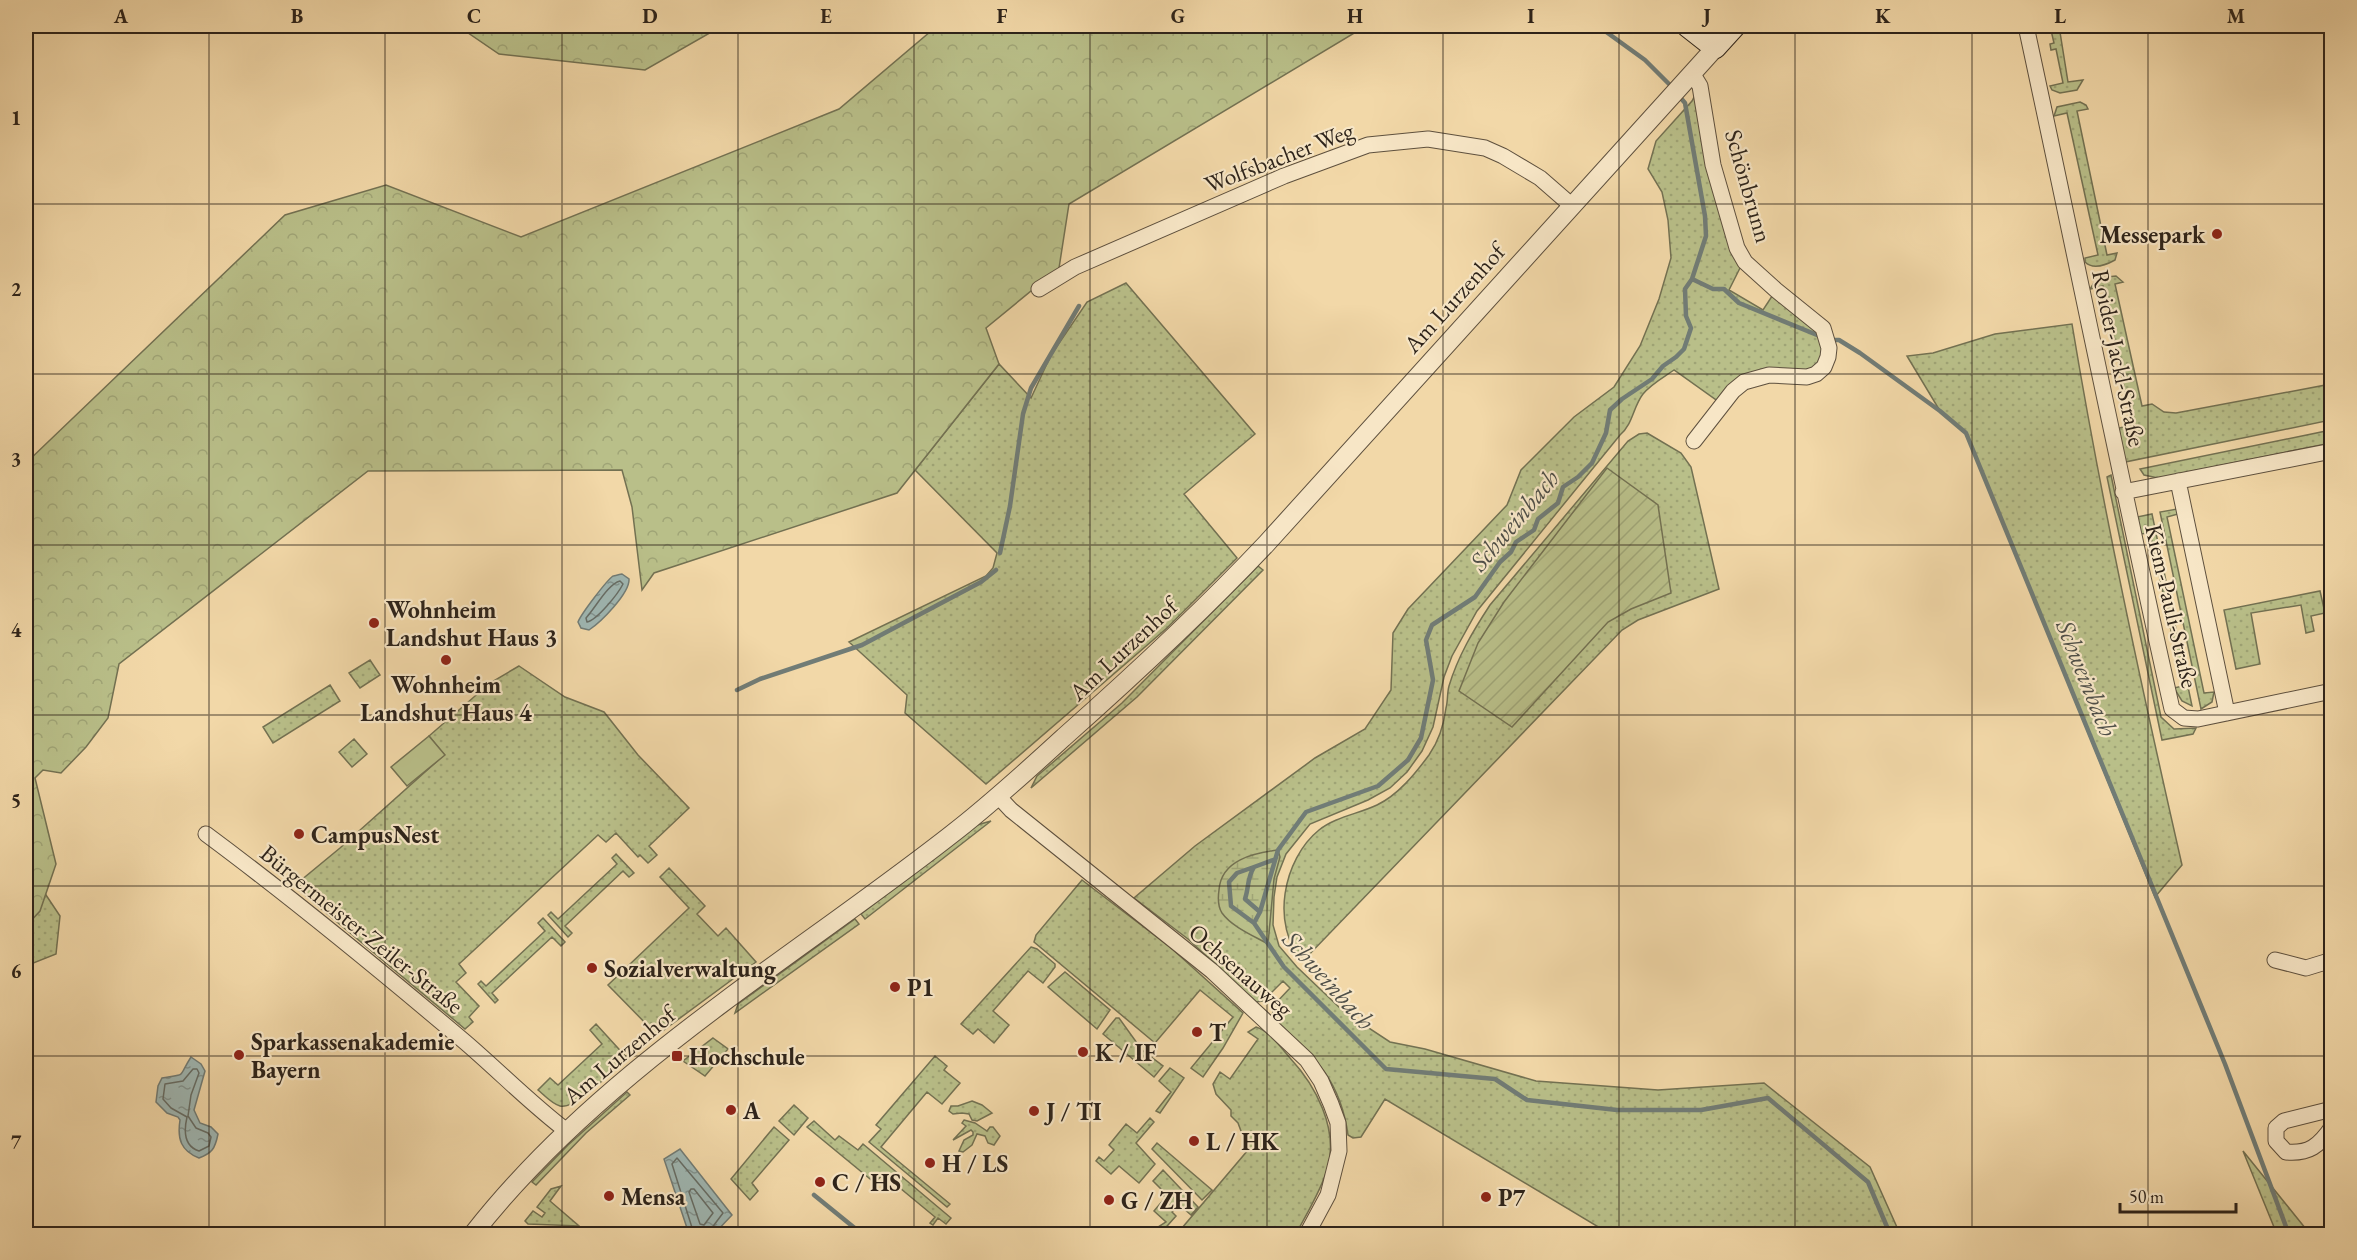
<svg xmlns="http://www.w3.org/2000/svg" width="2357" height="1260" font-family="'EB Garamond',serif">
<defs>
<pattern id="grass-dots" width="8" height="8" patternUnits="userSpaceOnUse" patternTransform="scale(1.5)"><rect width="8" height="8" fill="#b9bf89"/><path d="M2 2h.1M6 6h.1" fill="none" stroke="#9fa476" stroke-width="1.8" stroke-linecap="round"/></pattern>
<pattern id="forest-crowns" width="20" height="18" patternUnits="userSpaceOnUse" patternTransform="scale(1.5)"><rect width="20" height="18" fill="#b9bf89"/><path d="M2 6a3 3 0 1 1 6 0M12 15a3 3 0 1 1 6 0" fill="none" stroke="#9fa476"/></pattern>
<pattern id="wetland-marsh" width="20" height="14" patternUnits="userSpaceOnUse" patternTransform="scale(1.5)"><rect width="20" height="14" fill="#b9bf89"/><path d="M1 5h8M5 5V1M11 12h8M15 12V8" fill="none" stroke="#9fa476"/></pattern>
<pattern id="garden-furrows" width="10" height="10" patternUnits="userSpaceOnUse" patternTransform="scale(1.5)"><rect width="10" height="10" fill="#b9bf89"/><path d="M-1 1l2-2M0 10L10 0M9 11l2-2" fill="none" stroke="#9fa476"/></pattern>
<pattern id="water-ripples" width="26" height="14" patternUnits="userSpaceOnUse" patternTransform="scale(1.5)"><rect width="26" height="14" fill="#9fb7b3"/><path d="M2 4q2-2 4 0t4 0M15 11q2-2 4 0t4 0" fill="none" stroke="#829491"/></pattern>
</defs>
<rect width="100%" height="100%" fill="#f2d8a8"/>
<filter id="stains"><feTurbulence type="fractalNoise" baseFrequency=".00333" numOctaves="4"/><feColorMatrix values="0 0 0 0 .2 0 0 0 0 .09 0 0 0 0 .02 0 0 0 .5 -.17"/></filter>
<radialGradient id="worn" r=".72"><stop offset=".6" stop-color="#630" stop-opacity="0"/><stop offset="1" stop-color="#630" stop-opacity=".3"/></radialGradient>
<path fill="url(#grass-dots)" stroke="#737152" stroke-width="1.5" d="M2050,26H2059L2068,82L2083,80L2077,90L2060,93L2052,90L2050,86L2063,83L2056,49L2051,50L2050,44L2054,43Z
M1700,86L1741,266L1729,290L1763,310L1776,290L1823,328L1824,367L1769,375L1722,404L1674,370C1664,377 1651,384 1643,394C1633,407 1633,424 1620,435L1477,611L1452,656L1444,677L1433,727L1422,751L1407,772L1390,788L1368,800L1310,824L1286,854L1277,877L1274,897L1273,925L1279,946L1297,967L1343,1011L1390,1042L1425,1049L1536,1081L1658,1090L1764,1083L1870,1167L1900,1234H1610L1385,1099L1361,1137L1353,1138L1348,1135C1340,1077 1312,1055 1272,1017L1274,1005L1290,988L1283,981L1263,1001L1256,1002L1188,939L1134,898L1195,846L1315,758L1365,729L1391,690L1393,633L1408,609L1507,505L1521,470L1574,417L1614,387L1640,346L1659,299L1671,258L1668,220L1662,192L1648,169L1656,141L1692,101Z
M2080,102L2086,105L2088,109L2077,111L2107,255L2117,253L2115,260C2106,265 2093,270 2085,262V258L2098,255L2067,113L2054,116L2057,107Z
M2116,276L2123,282L2115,284L2142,406L2152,404L2164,412L2176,413L2331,384V420L2125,462L2119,428L2132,425L2103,286L2090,289L2097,278Z
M1126,283L1255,434L1184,494L1237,558L1167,628L986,784L905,713L907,695L849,642L986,576L993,568L997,553L915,470L999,364L1031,398L1051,355L1087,302Z
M2072,324C2102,505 2141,685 2182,865L2155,897L1966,433L1940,411L1907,356L1933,353L1995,334Z
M2331,430V443L2158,478L2144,475L2140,469Z
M1647,433L1681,453L1691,467L1719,589L1638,620L1622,630L1303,961C1270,926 1283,859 1319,830C1335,817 1358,814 1377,805C1398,795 1415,774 1429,755C1438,742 1444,724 1446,708C1448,701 1447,693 1449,686C1458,656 1473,631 1490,605L1628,441L1639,434Z
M2111,475L2161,717L2174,729L2196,728L2193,734L2162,740L2107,477Z
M2177,509L2178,514L2167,517L2204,693L2214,692L2212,702L2201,709L2160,512Z
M2152,514L2192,706L2182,701L2174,688L2183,686L2150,533L2140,534L2137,517Z
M1258,566L1263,570L1137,697L1031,788L1037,776L1122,703Z
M2320,591L2325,613L2311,616L2314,631L2306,633L2301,605L2251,613L2260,664L2236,669L2224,610Z
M370,660L380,675L360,688L349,673Z
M519,666L565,697L604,712L638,755L689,808L649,846L657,855L648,863L640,855L638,857L616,833L606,842L598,835L459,964L466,973L456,982L479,1006L469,1017L473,1022L465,1029L294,886L340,848L444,755L429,736L490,683Z
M330,685L340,701L273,743L263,727Z
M354,739L367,754L352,767L339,752Z
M991,821L865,919L861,914L977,825Z
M616,854L634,873L629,877L623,871L565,926L572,933L568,937L548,915L551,912L558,919L617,864L612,858Z
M26,865L60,916L56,954L26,966Z
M669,868L705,906L697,914L718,936L726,928L756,962L657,1035L608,985L689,908L660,877Z
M1082,880L1170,947L1243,1013L1223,1048L1203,1077L1191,1068L1233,1017L1200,990L1155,1043L1034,942L1036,935Z
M543,918L565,942L561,946L552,937L492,993L498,1000L495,1003L478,984L481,981L486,986L545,931L538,923Z
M855,919L859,924L735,1013L738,1004Z
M1031,947L1037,949L1055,964V967L1043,983L1028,971L993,1011L1009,1025L994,1043L978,1029L973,1034L961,1024Z
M1065,972L1110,1010L1097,1029L1048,987Z
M1116,1018H1119L1142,1050L1163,1066L1154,1077L1103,1034Z
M596,1024L627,1058C614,1069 576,1110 560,1106C552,1104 544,1095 538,1090L550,1078L558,1085L602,1044L590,1030Z
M1256,1027C1270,1031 1281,1048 1290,1058C1316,1086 1338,1128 1328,1167C1321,1191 1307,1213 1296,1234H1213L1204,1228L1199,1234H1190L1182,1228L1248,1150L1238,1123L1231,1116V1110L1216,1094L1213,1084L1220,1072L1230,1079L1258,1039L1248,1032Z
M713,1038L728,1049L705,1076L683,1061Z
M935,1056L947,1066L944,1070L960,1083L942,1104L927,1092L881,1147L950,1204L947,1207L869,1142L881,1129L876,1125Z
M1170,1068L1184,1078L1160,1113L1156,1111L1171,1092L1159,1081Z
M627,1092L630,1095L586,1133L536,1185L532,1182L568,1145Z
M972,1101L982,1105L992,1113L977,1121L972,1120L969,1114L962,1113L953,1114L949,1111L951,1106H958Z
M794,1105L808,1118L794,1135L779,1121Z
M1150,1118L1154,1122L1136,1143L1155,1164L1139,1183L1119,1166L1111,1174L1096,1161L1099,1157L1104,1161L1114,1150L1109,1145L1126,1124L1137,1133Z
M964,1120L975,1123L987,1131L990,1127H993L1000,1136L994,1145L988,1143L985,1136L977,1134L972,1145L963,1152L959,1151L964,1140L973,1135V1132L971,1130L953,1140L966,1126L962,1123Z
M814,1121L835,1140L839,1136L858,1150L863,1144L951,1218L946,1224L938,1218L933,1225L930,1223L935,1217L883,1174L875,1183L807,1127Z
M774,1127L789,1140L752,1183L758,1191L750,1200L731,1179Z
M1157,1143L1212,1190L1202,1200L1152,1149Z
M2243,1151L2310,1234H2275L2276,1232Z
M1163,1170L1198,1207L1191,1215L1183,1208L1181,1210L1176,1207L1172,1212L1176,1216L1160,1234H1154L1158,1227L1166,1222L1154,1211L1165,1198L1162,1190L1153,1181Z
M561,1186L550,1201L579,1226L528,1224L525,1221L533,1211L542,1217L545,1213L537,1207L551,1189Z"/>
<path fill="url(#forest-crowns)" stroke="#737152" stroke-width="1.5" d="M458,26H722L645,70L499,54Z
M937,26H1366L1069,204L1059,268L986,328L999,364L897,493L654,573L642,590L632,507L622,470L368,471L119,664L108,718L86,747L61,773L43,770L35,778L56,864L40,911L26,926V463L285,215L386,185L521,237L839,109Z"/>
<path fill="url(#wetland-marsh)" stroke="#737152" stroke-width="1.5" d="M1278,850L1280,857L1274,879L1268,944C1254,936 1232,927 1222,913C1218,907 1218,897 1219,890C1221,860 1254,853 1278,850Z"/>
<path fill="url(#garden-furrows)" stroke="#737152" stroke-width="1.5" d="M1607,468L1658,505L1671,593L1631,609L1608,622L1512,727L1459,691L1478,643L1504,602Z"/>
<path fill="#b9bf89" stroke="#737152" stroke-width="1.5" d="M429,736L445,755L407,786L391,767Z"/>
<path fill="url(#water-ripples)" stroke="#717c76" stroke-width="1.5" d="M622,574L629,579C630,593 601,622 589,630L581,628L578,622C581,614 607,580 613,576C614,576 621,574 622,574Z
M191,1057L201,1064L205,1071L194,1110L200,1123L211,1127L218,1134C215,1149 212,1153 199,1158C181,1151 177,1139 180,1120L178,1117L167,1113L156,1102L158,1086L162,1078C188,1073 177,1079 191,1057Z
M680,1149L732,1215L714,1234H689L664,1159Z"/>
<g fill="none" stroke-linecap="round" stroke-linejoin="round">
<path stroke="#666d66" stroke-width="1.5" d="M620,581L623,584C618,594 597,620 587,622L586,618C596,607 608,584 620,581Z
M193,1069H197L199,1073L191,1095L188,1116L196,1128L208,1133L211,1137L209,1146L199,1151C183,1146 184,1130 187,1117L171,1108L163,1099L165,1084L183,1081Z
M691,1189H694L713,1213L704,1225L700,1224L689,1192Z
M694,1234L672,1164L677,1158L723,1213L711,1229L710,1234"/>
<path stroke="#717c76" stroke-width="4.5" d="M1598,26L1645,60L1672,87
M1679,96L1685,103L1705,216L1706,236L1692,279L1685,289L1686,316L1691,328L1684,349L1676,357L1663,366L1652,379L1622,399L1610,410L1606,433L1592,463L1578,477L1563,487L1558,503L1538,519L1534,530L1516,542L1511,552L1500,562L1475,597L1432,625L1426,640L1433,680L1421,738L1408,760L1378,786L1306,812L1278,850L1260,912L1254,923L1284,967L1386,1069L1495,1079L1527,1100L1617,1110H1701L1768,1098L1868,1182L1890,1234
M1692,279L1713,289H1724L1739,303L1822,337
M1830,340H1839L1860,353L1940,411L1966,433L2225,1064L2288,1232L2287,1234
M1000,553L1010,506L1023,414L1031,388L1079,306
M737,690L760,679L862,645L981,582L996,570
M26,837L30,845
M1254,867L1237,873L1229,882L1231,906L1254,923
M1260,912L1245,899C1249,887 1247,878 1254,867L1273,860
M814,1195L862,1234"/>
<defs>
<path id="minor" d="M2026,26C2075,253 2121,482 2172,709L2184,718L2198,719L2332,691
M1692,73L1700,86L1713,165L1737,248L1745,262L1776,290L1823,328L1829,348L1828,357L1824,367L1816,374L1807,377L1769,375L1744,382L1733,391L1694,441
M1039,289L1075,267L1284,176L1368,145L1428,139L1485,148L1503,156L1540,178L1571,205
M2178,481L2227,713
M2123,492L2332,451
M998,796L1011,810L1212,971L1307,1060L1321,1081L1331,1104L1338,1123L1339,1151L1328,1195L1307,1234
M206,834C295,900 381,971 465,1042C500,1072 532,1105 568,1132
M2275,960L2306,968L2332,960
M2332,1109L2284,1121L2276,1128V1141L2286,1152C2309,1154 2319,1146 2332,1127"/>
<path id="tertiary" d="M473,1234C601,1070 790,961 952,834C991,804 1028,770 1064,737C1135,674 1203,611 1267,543L1715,48"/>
<path id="secondary" d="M1687,26L1715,48L1735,26"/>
</defs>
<use href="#minor" stroke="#5e503e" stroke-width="17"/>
<use href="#tertiary" stroke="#5e503e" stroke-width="20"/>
<use href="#secondary" stroke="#2d231a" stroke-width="23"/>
<use href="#minor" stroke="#f7e6c6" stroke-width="15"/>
<use href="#tertiary" stroke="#f7e6c6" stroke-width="18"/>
<use href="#secondary" stroke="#f7e6c6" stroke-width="21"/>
</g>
<path fill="none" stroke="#2d231a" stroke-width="1.5" stroke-opacity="0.55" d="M209,26V1234M385,26V1234M562,26V1234M738,26V1234M914,26V1234M1090,26V1234M1267,26V1234M1443,26V1234M1619,26V1234M1795,26V1234M1972,26V1234M2148,26V1234M26,204H2332M26,374H2332M26,545H2332M26,715H2332M26,886H2332M26,1056H2332"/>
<g fill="#8f2418" stroke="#f7e6c6" stroke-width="2">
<circle cx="2217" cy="234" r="6"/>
<circle cx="374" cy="623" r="6"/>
<circle cx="446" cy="660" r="6"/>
<circle cx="299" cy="834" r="6"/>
<circle cx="592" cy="968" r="6"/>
<circle cx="895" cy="987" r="6"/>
<circle cx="1197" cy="1032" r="6"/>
<circle cx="1083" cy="1052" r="6"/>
<circle cx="239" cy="1055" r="6"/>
<rect x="671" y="1050" width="12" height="12" rx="3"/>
<circle cx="731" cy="1110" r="6"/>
<circle cx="1034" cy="1111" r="6"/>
<circle cx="1194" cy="1141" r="6"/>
<circle cx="930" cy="1163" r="6"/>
<circle cx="820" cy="1182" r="6"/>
<circle cx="609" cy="1196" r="6"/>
<circle cx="1486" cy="1197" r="6"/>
<circle cx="1109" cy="1200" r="6"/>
</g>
<g text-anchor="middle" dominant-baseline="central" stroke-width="4.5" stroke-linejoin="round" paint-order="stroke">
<g font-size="24" fill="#2d231a" stroke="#f7e6c6">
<text transform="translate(1279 157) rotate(-21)">Wolfsbacher Weg</text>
<text transform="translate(1749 186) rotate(74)">Schönbrunn</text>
<text transform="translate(1454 298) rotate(-48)">Am Lurzenhof</text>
<text transform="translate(2119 358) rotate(78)">Roider-Jackl-Straße</text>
<text transform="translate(2172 606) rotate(77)">Kiem-Pauli-Straße</text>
<text transform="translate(1123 649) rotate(-43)">Am Lurzenhof</text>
<text transform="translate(362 929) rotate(39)">Bürgermeister-Zeiler-Straße</text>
<text transform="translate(1241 970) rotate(41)">Ochsenauweg</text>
<text transform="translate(619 1055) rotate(-40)">Am Lurzenhof</text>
</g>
<g font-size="24" font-weight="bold" fill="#2d231a" stroke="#f7e6c6" text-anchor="start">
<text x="2205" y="234" text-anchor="end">Messepark</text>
<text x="386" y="609">Wohnheim<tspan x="386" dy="28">Landshut Haus 3</tspan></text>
<text x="446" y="684" text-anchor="middle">Wohnheim<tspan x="446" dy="28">Landshut Haus 4</tspan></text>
<text x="311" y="834">CampusNest</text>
<text x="604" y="968">Sozialverwaltung</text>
<text x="907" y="987">P1</text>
<text x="1209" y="1032">T</text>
<text x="251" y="1041">Sparkassenakademie<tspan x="251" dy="28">Bayern</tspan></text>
<text x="1095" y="1052">K / IF</text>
<text x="689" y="1056">Hochschule</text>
<text x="743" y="1110">A</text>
<text x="1046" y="1111">J / TI</text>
<text x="1206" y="1141">L / HK</text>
<text x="942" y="1163">H / LS</text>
<text x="832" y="1182">C / HS</text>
<text x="621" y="1196">Mensa</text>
<text x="1498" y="1197">P7</text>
<text x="1121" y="1200">G / ZH</text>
</g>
<g font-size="26" font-style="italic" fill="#4f4f48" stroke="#f7e6c6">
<text transform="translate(1514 520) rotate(-50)">Schweinbach</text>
<text transform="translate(2087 678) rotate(68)">Schweinbach</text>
<text transform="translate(1329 980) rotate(48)">Schweinbach</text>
</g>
</g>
<rect width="2357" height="1260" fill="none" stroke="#f2d8a8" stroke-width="66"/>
<path d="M2120 1203v9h116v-9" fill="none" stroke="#2d231a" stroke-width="3"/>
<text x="2129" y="1203" font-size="18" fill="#2d231a" stroke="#f7e6c6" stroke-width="4.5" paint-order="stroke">50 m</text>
<rect x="33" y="33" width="2291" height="1194" fill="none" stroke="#2d231a" stroke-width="2"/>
<g font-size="20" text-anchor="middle" font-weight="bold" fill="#2d231a">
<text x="121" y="23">A</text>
<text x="297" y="23">B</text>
<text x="474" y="23">C</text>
<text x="650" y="23">D</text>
<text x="826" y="23">E</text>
<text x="1002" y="23">F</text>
<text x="1178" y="23">G</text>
<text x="1355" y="23">H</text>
<text x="1531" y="23">I</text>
<text x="1707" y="23">J</text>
<text x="1883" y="23">K</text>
<text x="2060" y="23">L</text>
<text x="2236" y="23">M</text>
<text x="16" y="125">1</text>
<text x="16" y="296">2</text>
<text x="16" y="466">3</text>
<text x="16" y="637">4</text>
<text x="16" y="807">5</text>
<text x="16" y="978">6</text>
<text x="16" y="1149">7</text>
</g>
<rect width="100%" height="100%" filter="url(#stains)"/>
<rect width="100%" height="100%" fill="url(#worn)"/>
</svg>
